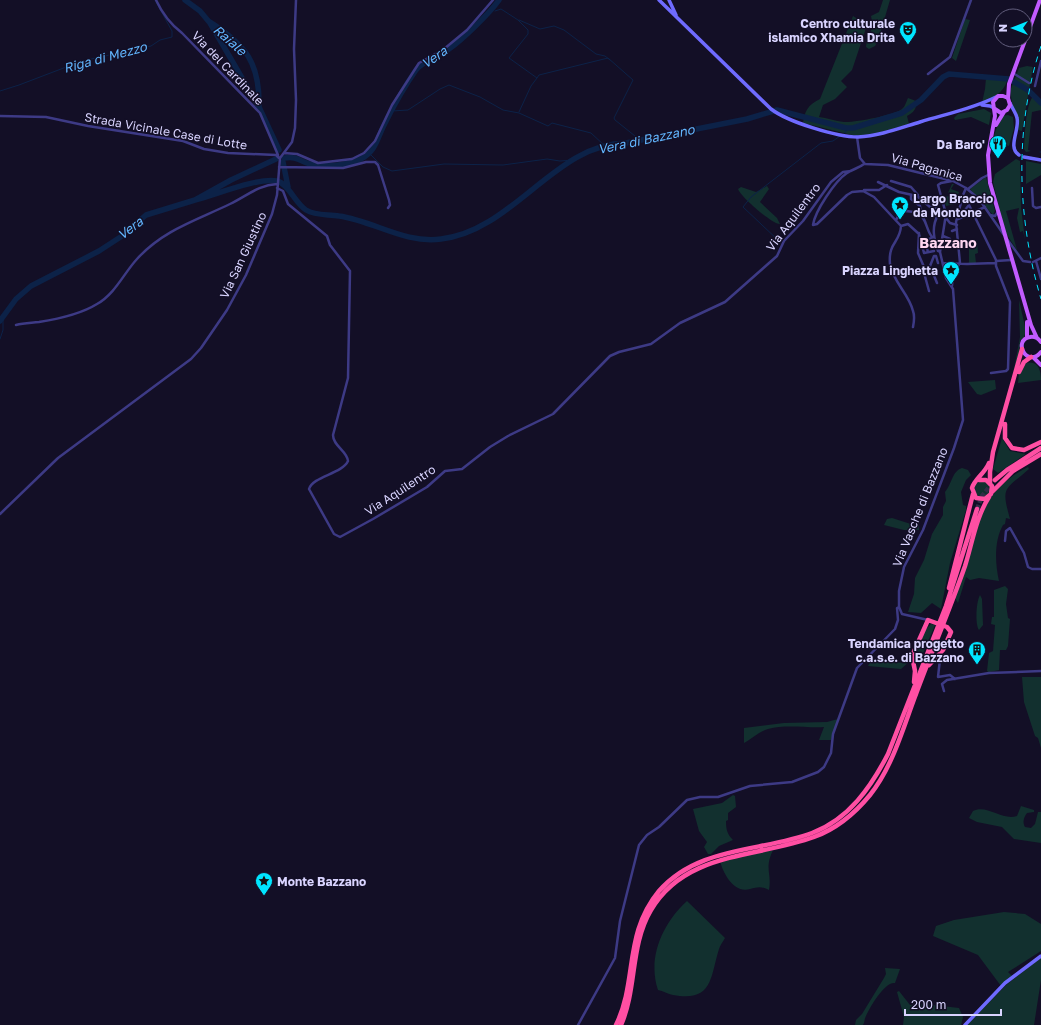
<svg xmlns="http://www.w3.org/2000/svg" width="1041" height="1025" font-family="'Golos Text',sans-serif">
<rect width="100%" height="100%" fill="#130f26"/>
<path fill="#12302f" d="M883,0H890L878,41L875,46L869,49L866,47L867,39L873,26L871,16L879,12Z
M853,16L867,25L852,70L841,81L847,87L835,99L823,105L819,117C827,118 835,121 844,122C853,123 895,115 902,109C905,107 906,102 908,98L916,101C917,109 914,112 907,116L909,124L877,133L856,136L803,123C805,110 808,105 820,99Z
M965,19L970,20L956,61L952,58Z
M1027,66L1033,67L1022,131L1018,130L1019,120L1013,107L1010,91L1019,68Z
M986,78L1007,81C1004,92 992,99 982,103L985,89Z
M1034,95L1036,96L1038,102L1041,104V110L1032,112L1028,150L1031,151L1026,152L1024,149C1025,137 1025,104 1034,95Z
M984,109L991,113L989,125L971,117L955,120L954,118L958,114Z
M1008,115L1013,117L1014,128L1009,146L992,141L997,127L1003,116Z
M1016,159L1020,161L1021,207L1025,240L1023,231L1020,232L1017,218L1019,208L1006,211L1017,250L1005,232L993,182L995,174Z
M1026,161L1041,164V175L1026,184Z
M986,177L995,211L993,215L970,189Z
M952,184H954L951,189L959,192L957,198L960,200L959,203L946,206L943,197L950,196V192L948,193Z
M767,186L769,189L760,202L777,218L780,224C773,225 741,197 738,189L741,187L756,192Z
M977,240L978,253L975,254L976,263H969V242Z
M1019,300L1026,331L1024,337L1020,341L1019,354L1014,369L1020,337Z
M1026,363C1038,360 1041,370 1041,380L1018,383L1019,372Z
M995,380L996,389L981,395L977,394L968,382Z
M1002,438L1010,451L1026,454L998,473L993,469Z
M1028,467L1029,469C1004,491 1001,486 1010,519L1006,518L1005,524L1003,525C994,541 995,563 999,581L979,578L970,580L966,577L958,603L955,598C964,570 974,525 989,501C998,486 1012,475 1028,467Z
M962,468L968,470L971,475L966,480L961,492L963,505L966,506V510L950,563L941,609L932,603L921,613L908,612L914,594L915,578L924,560L932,534L943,515V507L946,501L945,492C952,484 952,471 962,468Z
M974 489a8 8 0 1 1 16 0a8 8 0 1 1-16 0Z
M892,518L917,526L919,525V530H904L884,525L887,519Z
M1005,586L1008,589L1006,604L1008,618L1010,619L1008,646L1006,650H1000L999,670H1000L989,672L987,671L989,653L993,651L995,625L991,624L992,617H994V590Z
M980,595L982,599L983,625L979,630C975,625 976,602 980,595Z
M931,624L935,625L921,658L914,661L913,657L925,630Z
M871,660L905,663L909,660V662L901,669L868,666Z
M1022,677H1041V748L1038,738L1035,736L1024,702Z
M838,719L831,740H819L824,727C806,728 785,724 768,729C760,731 751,739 744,743V728L784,723L827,722Z
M733,795L735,796L736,807L728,813V820L726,821C726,829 727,834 733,840L719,846L711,854H708L704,847L707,842L699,831L693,809L722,803Z
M1021,806L1034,810V812L1027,813C1024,817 1022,822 1025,827L1031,828L1035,824L1038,812H1041V843L1014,839L1002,827L977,822L969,818L973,811C987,804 1002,821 1017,816Z
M773,850C764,869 772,873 769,890C761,886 758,887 750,889C734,894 723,873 720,861Z
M687,901L725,938C723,942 720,945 719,949C710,978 713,1002 673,995C668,994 663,991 658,990C647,957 663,923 687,901Z
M1004,912L1025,914L1041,924V951L1008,972L1012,976L1001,986L978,955L933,936L936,926L954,920Z
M1041,958V980L1034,1025H967L1006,985Z
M885,968L900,969L895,983C885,981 870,1007 866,1016C864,1019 865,1022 863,1025H855L856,1020L862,1014L884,978L886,974Z
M899,991L910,1005L924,1004L959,1008L963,1017L961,1025H903L904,1017L897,992Z"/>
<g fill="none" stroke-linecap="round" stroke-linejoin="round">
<path stroke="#0c2248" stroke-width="1" d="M495,11L501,9L518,20L528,30V34L509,58L537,78L531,86L519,112
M519,20L540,29L554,26L564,30L596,54L605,56L610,60
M537,78L539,75L608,58L633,80L614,118L615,120L640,140
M0,91L19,85L82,61L151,46L160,40L172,37V31L156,2
M392,111L408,110L440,89L449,85L480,97L503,110L519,113L548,126L552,123L591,133L605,146
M844,133L850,128
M1040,152H1041
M369,153L383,167L392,171L444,164L503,165L547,159L560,161L574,160
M780,242L743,207L751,197L821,143L833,141L840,136
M0,339L3,330V318"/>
<path stroke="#0c2248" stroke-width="5.5" d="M185,0L200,11L210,23L259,107L279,150
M210,22C246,45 260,63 259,107
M284,158C299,156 298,161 310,164C324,167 348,166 361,159C376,151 377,139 384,125C393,107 404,87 416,70C425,59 438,57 449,49C462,40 490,13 499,0
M283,162L288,187
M195,200C215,195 259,177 277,181C288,183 295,203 306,210C316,216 328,214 339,216C374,221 405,244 441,239C513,231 556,143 626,143L747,119L777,110L846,128H853L902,113L921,100L943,77L949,74L1009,79L1028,90L1041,103
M0,321L16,299L31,286L99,251L122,236L146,215L195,200L231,180L276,159"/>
<path stroke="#312d47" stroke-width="4.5" stroke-dasharray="4.5 2" stroke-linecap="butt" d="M977,509L982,496L995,480"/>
<path stroke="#3d3a85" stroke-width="2.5" d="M156,0C162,13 170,24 182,33L260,113L278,155
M1013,73L1029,83
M928,74L950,57L971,0
M1035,86L1041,61
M0,116L46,117L88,126L183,141L204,149L228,153L276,155L280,159
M857,137L860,158L865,164L888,165L953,181L966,188
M284,153L297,154L318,163L352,159L364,153L375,141L392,105L419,63L444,49L467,30L493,0
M864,164C859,168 853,169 847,173C835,181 815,211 813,225L817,224L847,195L852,192L863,191L874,197L901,226
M279,167L343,168L366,162H375L378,165L389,200L390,205L388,208
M891,181L911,187L918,195
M878,182L899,192L917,196L930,207L936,208L938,215
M277,188L283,191L288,204L327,236L330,245L350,271L348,378L333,435C333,446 347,451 348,461C342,474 313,476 309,489L334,534L340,537L373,519L427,487L445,471L462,469L490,447L508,436L553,414L610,356L619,352L651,344L680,323L725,302L777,256L784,241L803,221L831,182L843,172L851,171
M1032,188L1033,206L1036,208L1041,207
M968,189L982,178L988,175
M864,190H879L887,185
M911,195V199L920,206L921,215
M967,199L963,195L966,188L979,199L1004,235
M938,215C931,227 934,239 938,251L940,252
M938,215L946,217
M966,215L965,210L969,205L996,260V266L1010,302L1008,369L1006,371L991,373
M990,215L995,216L997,213
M946,218L950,223L957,225
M958,219L985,207
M896,220L902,210C907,212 913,211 918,213C927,217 926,232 933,238
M901,226C900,243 888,242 890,264C893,282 909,294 913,311C915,316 914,322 913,327
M901,226L908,224L919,234L924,253L934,251
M952,231L957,229
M919,233L918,253L924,267
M943,236L950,239L952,246
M1007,239L1023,261L1030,262
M923,241L932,238
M925,241L928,252
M996,261L1011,260
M1036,261L1041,279
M1033,262L1041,258
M943,263L967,264L995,263
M930,266L934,256H936L938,263
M933,273L937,283
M952,286L953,273L960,263L956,222L963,195
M929,291L923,269L930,266
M16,325C24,323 31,323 39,322C58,319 81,314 97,304C115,294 124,273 137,259C163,230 197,220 230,204C247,196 258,185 277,184
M0,514L58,458L191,359L201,348L227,310L246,275L272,214L277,195L280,158L292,142L295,128L296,100L294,49L296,0
M1005,541L1006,531L1010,528L1024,553L1028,567L1032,569H1041
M899,607L902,614L928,620
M940,659L938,677L950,675L955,679
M944,691L942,684L947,680L989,673L1041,671
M578,1025L615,958L620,921L639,845L647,835L659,827L687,800L700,797H718L750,786L792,782L818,772L824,767L831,753L833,734L857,668L895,629L898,620L897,608L899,607V591L904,567L923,530L954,448L963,420L953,289L946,278L940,252L946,214L938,185L941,183L952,181"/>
<path stroke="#6f6bff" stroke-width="3.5" d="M659,0L771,109C788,122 837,137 858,137C879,136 900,128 920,122C946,114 972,109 996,97
M669,0L676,15
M1010,103C1012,108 1016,113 1017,118C1020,129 1007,148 1019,155
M982,105L990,106L994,108
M1024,157L1041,160
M965,1025L1005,983L1041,956"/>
<path stroke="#c25bff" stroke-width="4" d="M1008,99L1009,84L1040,0
M995,109L1001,113L1007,110L1010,105L1008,98L1003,96H998L993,102L995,116L988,155L990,183L1031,325L1037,338
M996,125L1004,112
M1027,338V322
M1041,342C1038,338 1035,336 1030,337C1012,340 1027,369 1041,352
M1033,357L1041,365"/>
<path stroke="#ff4fa3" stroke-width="4.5" d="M1019,372L1024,362L1031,357
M1005,424V438L1012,448L1024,450L1041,442
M979,480H986L992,486L991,494L985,499L976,498L972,488C974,480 985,473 989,463
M995,480L1007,470L1041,448
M990,483V472L993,452L1022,349
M992,492L1013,471L1041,454
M949,588L973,494
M914,682L915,671L912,656L928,620L947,627L951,632L943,650L929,665
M616,1025C638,980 623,935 659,891C698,846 761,852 812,833C849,819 871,787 888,754L946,606L977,509
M621,1025C637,989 630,945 651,910C686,851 757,858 814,837C836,829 856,812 870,795C893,766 903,728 916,694C932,651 950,609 965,566C972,544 976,517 989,497"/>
<path stroke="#00e5ff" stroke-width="1" stroke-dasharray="6 5" stroke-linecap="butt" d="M1041,46C1014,127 1017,218 1041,299"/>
</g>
<defs>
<symbol id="theatre-pin" viewBox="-11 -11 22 30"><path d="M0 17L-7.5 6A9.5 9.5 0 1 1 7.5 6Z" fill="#00e5ff" stroke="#130f26"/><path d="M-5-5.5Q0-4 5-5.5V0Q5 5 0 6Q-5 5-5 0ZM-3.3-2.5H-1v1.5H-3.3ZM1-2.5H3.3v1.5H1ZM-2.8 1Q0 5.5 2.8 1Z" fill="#111"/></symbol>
<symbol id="restaurant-pin" viewBox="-11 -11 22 30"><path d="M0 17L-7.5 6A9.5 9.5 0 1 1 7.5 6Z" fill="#00e5ff" stroke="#130f26"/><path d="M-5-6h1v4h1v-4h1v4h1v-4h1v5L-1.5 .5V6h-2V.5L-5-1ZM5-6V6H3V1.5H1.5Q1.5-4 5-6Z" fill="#111"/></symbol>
<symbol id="sight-pin" viewBox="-11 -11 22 30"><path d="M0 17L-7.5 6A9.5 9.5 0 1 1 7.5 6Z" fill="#00e5ff" stroke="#130f26"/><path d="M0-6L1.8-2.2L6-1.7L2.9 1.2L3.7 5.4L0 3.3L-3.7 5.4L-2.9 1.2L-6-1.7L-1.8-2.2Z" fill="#111"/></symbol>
<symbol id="building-pin" viewBox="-11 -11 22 30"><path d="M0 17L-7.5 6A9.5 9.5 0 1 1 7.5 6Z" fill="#00e5ff" stroke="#130f26"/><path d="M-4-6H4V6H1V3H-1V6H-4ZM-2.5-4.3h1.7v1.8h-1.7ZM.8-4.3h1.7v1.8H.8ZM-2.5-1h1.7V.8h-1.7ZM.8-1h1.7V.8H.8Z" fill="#111"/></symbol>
</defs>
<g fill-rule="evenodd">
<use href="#theatre-pin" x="898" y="20" width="20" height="27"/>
<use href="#restaurant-pin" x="988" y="134" width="20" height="27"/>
<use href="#sight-pin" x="890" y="195" width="20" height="27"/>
<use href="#sight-pin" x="941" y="260" width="20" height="27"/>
<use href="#building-pin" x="967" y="640" width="20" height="27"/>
<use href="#sight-pin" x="254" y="871" width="20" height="27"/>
</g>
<g text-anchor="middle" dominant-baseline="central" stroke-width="3" stroke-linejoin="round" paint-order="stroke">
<g font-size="12" font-weight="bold" fill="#d9d4ff" stroke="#130f26" text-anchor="end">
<text x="895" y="23">Centro culturale<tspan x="895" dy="14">islamico Xhamia Drita</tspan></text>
<text x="985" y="144">Da Baro'</text>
<text x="913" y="198" text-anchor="start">Largo Braccio<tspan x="913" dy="14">da Montone</tspan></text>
<text x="938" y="270">Piazza Linghetta</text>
<text x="964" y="643">Tendamica progetto<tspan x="964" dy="14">c.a.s.e. di Bazzano</tspan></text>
<text x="277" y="881" text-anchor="start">Monte Bazzano</text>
</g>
<g font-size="12" fill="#d9d4ff" stroke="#130f26">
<text transform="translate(228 68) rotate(46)">Via del Cardinale</text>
<text transform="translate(166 131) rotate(10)">Strada Vicinale Case di Lotte</text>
<text transform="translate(927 167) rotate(16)">Via Paganica</text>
<text transform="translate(793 217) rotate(-53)">Via Aquilentro</text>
<text transform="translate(243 255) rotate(-65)">Via San Giustino</text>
<text transform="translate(400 490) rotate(-33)">Via Aquilentro</text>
<text transform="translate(920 507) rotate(-68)">Via Vasche di Bazzano</text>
</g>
<g font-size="13" font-style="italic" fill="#62b6ff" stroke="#130f26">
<text transform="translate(230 40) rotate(41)">Raiale</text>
<text transform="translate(105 57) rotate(-15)">Riga di Mezzo</text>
<text transform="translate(434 57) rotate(-35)">Vera</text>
<text transform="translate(646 139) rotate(-12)">Vera di Bazzano</text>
<text transform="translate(130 228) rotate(-37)">Vera</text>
</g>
<g font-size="14" font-weight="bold" fill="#ffd6f0" stroke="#130f26">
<text x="948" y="242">Bazzano</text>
</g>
</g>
<g transform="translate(1013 28) rotate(270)"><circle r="19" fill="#130f26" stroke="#625e7d"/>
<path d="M0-3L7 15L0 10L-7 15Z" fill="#00e5ff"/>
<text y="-6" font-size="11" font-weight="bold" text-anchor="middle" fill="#d9d4ff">N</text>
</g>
<path d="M905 1009v6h96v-6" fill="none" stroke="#d9d4ff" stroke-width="2"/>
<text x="911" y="1009" font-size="12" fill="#d9d4ff" stroke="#130f26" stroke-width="3" paint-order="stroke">200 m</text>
</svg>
